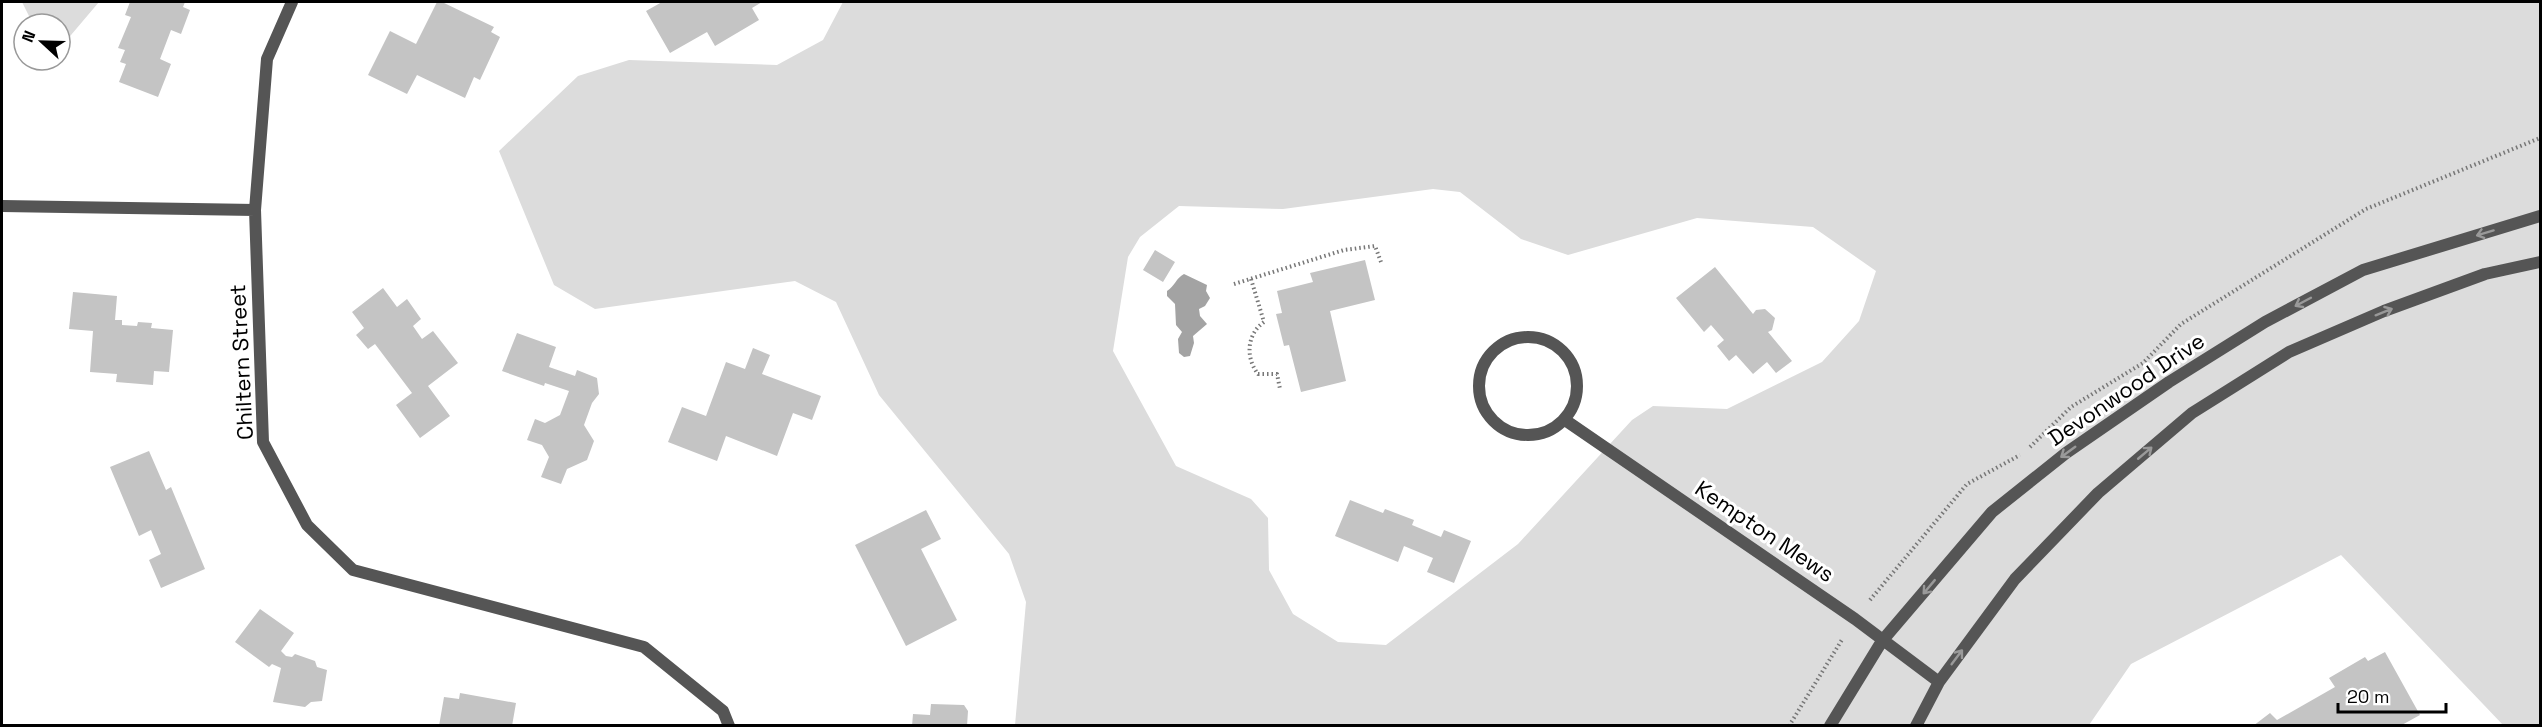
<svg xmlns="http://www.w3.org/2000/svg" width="2542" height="727" font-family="'Space Grotesk',sans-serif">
<rect width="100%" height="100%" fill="#fff"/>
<path fill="#dcdcdc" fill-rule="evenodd" d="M22,2H99L60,48V24H33Z
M843,2H2540V725H2503L2341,555L2131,664L2089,725H1015L1026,602L1009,554L879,395L836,302L795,281L595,309L554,285L499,151L578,76L629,60L777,65L823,40ZM1433,189L1460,192L1521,239L1568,255L1697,218L1813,227L1876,271L1859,321L1822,362L1727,409L1653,406L1632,420L1518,544L1386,645L1338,642L1293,614L1269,570L1268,518L1251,499L1176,466L1113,351L1128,257L1140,237L1179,206L1283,209Z"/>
<path fill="#a3a3a3" d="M1184,274L1207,285L1206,291L1210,298L1205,306L1199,309L1200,316L1207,324L1193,336L1194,343L1190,356L1184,357L1179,353L1178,339L1182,332L1176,325L1175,304L1167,296V291C1175,286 1176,278 1184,274Z"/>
<path fill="#c4c4c4" d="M130,2H185L183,7L190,10L181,34L171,30L160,59L171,64L158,97L119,82L126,64L120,62L125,50L118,48L131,17L125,15Z
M437,2H442L494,27L491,32L500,37L480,80L474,77L465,98L417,75L407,94L368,75L390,31L416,44Z
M662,2H762L752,8L759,20L715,46L707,32L670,53L646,11Z
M1155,250L1175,262L1163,282L1143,270Z
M1365,260L1375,300L1330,311L1346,381L1301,392L1289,345L1284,346L1276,314L1282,313L1277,291L1313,282L1310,273Z
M1715,267L1753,314L1756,310L1765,309L1775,318L1772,330L1768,332L1792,361L1776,373L1767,362L1753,374L1736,355L1729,361L1717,346L1724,340L1711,325L1704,332L1676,298Z
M383,288L397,307L407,299L421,319L413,326L422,339L433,331L458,363L428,386L450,416L420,438L396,405L412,393L375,344L368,349L356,335L364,328L352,312Z
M73,292L117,296L115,320H122V325L137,326L138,322L152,323L151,328L173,330L169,372L154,371L153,385L116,382L117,374L90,372L93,331L69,329Z
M517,333L556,347L549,367L575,376L577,370L597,378L599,394L592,403L584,425L594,441L587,460L567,469L561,484L541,477L549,457L542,445L527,440L535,419L545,423L560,415L569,391L545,383L544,386L502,371Z
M753,348L770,355L762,374L821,396L812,420L793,413L777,456L726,436L717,461L668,442L682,407L706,416L726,362L745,369Z
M149,451L166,490L171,487L205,569L161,588L149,560L161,554L151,530L139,536L110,467Z
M1350,500L1383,513L1385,509L1414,520L1412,525L1441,537L1444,530L1471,541L1454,583L1427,572L1433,558L1404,546L1398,562L1335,536Z
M926,510L941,539L921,549L957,620L906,646L855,545Z
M260,609L294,633L281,651L286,656L292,657L295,654L315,661L317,667L327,670L322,701L311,702L305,707L273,702L281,668L272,664L269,667L235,642Z
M2385,652L2420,715L2400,726H2253L2270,713L2277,720L2335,687L2329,678L2365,657L2368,661Z
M460,693L516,703L512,726H439L444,697L459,699Z
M931,704L964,705L968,711L967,726H912L913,714L930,715Z"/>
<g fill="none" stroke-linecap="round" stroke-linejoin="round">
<path stroke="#777" stroke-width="4" stroke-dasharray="1.5 3" stroke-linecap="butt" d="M1251,279L1264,322C1247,334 1245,357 1258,374H1277L1280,389
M1234,284L1344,250L1375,246L1381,262
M2030,447L2071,407L2143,363L2181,324L2366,209L2540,138
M1870,600L1967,484L2020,455
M1789,726L1843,638"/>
<path stroke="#555" stroke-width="12" d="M2,206L255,210L263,442L307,525L353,570L644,647L723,711L729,726
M255,210L267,59L292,2
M1479 386a49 49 0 1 1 98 0a49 49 0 1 1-98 0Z
M1565,420L1855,619L1939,682
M1830,726L1882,641L1992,512L2066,453L2169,382L2265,322L2363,270L2540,216
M1916,726L1939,682L2015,579L2098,493L2192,413L2289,352L2384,311L2485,274L2540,262"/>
</g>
<defs><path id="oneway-shaft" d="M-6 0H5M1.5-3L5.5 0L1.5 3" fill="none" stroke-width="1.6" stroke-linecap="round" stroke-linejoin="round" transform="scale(1.5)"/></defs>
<g stroke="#999">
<use href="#oneway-shaft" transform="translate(2485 233) rotate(163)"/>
<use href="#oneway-shaft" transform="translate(2303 302) rotate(152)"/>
<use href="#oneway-shaft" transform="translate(2384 312) rotate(-22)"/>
<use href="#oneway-shaft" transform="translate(2068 452) rotate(144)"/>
<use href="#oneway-shaft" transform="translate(2145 453) rotate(-40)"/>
<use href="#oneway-shaft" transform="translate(1929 587) rotate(130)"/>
<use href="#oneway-shaft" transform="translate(1957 657) rotate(-53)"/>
</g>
<g text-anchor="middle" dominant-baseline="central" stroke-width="6" stroke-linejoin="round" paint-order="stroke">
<g font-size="22" fill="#000" stroke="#fff">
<text transform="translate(241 362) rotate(-93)">Chiltern Street</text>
<text transform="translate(2126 389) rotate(-34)">Devonwood Drive</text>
<text transform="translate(1765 531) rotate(34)">Kempton Mews</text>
</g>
</g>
<rect width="2542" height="727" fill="none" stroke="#000000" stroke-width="6"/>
<g transform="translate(42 42) rotate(292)"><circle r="28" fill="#ffffff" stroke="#999999" stroke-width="1.5"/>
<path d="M0-4.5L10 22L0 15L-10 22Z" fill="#000000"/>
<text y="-9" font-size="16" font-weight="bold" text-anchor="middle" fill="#000000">N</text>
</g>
<path d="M2338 703v9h108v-9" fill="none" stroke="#000000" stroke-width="3"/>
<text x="2347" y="703" font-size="18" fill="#000000" stroke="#ffffff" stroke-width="4.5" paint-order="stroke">20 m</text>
</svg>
